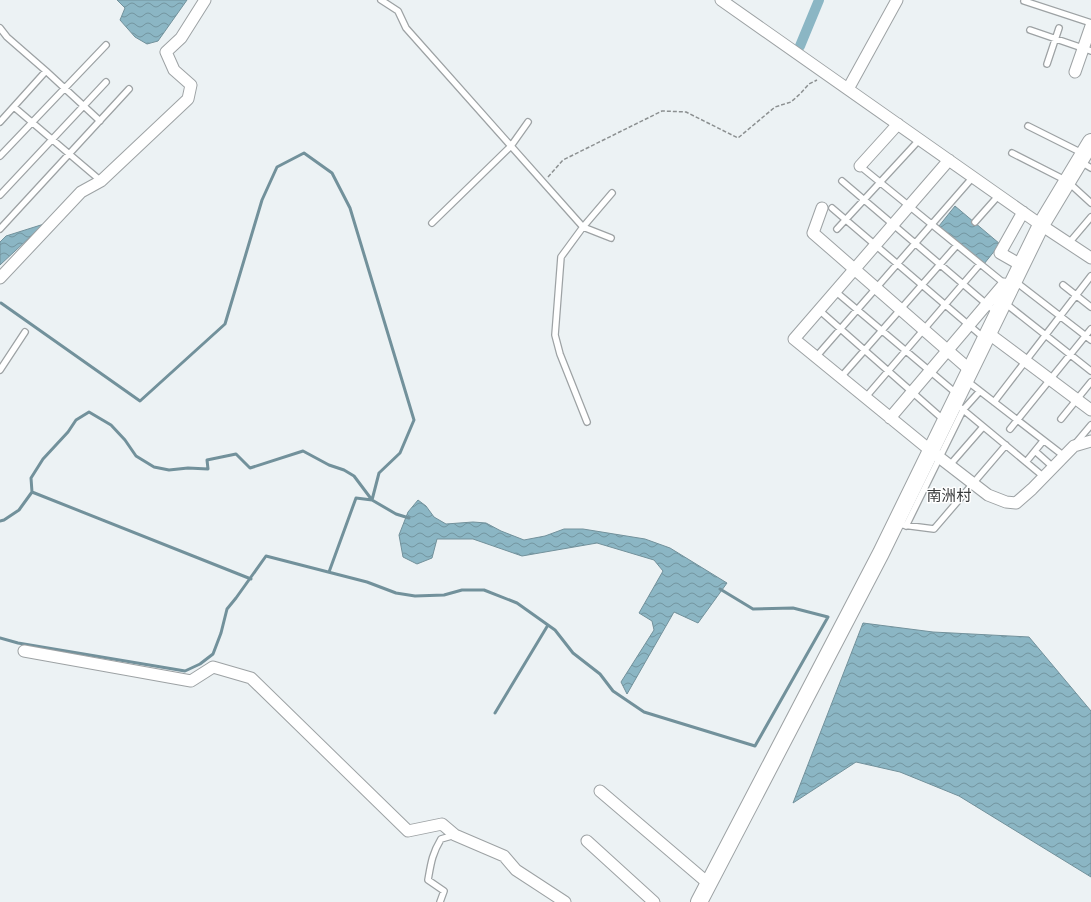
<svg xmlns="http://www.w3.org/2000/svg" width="1091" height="902" font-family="'Exo 2','Noto Sans SC',sans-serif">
<defs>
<pattern id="water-waves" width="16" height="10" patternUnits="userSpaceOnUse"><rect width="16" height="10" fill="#8bb6c4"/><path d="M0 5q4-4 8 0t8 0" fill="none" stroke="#7395a0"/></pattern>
</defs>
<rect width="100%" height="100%" fill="#ecf2f4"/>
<path fill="url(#water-waves)" stroke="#72919b" d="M117,0H187L158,41L147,44L135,37L120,20L125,8Z
M955,206L1000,244L984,264L939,226Z
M44,224L0,265V242L6,236Z
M418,500L426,506L434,517L446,524L473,522L486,523L501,531L524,540L545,536L564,529H583L645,539L670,548L727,583L698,623L674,612L627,694L621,682L654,630L652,621L639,613L663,571L654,560L597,543L522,556L473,539H437L432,558L417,564L403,557L399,535L408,512Z
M863,623L933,632L1029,637L1091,711V877L959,796L900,772L856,762L793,803Z"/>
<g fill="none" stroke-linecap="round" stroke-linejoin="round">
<path stroke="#72919b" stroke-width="3" d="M1,303L140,401L225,324L262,200L277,167L304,153L332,173L350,208L414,420L400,453L379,473L372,500L396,514L409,518
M32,492L251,579
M0,521L4,520L19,510L32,492L31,478L43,459L68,432L76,420L89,412L111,425L125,440L136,456L154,467L169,470L188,468L208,469L207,460L236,454L250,468L303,451L329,465L344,470L354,476L372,500L356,498L329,572
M0,638L18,643L185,671L200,664L213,654L221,633L227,609L236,598L266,556L367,582L396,593L415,596L444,595L462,590H484L517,603L555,630L573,653L600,674L613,691L644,712L755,746L828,617L793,608L753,609L720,589
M495,713L548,625"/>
<path stroke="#8bb6c4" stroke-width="10" d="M800,46L819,0"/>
<defs>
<path id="lane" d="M381,0L398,11L406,28L583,227L561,257L555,335L560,354L587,422
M1024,1L1091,23
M0,28L7,37L46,71L0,122
M1030,30L1091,51
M1047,64L1059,28
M46,71L100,121
M14,107L101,181
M1028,126L1082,153
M1012,153L1067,181L1091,203
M0,156L106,45
M1081,162L1091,168
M860,166L1005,284
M842,181L997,313
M0,195L106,82
M832,208L984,338
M975,222L999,195
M432,223L511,146L528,122
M0,229L129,89
M837,229L920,139
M611,238L583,227L612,193
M1069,243L1091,217
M1016,282L1091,340
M1063,285L1091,307
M835,291L957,394
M1005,303L1091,371
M819,310L945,421
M816,357L973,177
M0,370L25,332
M841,377L957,245
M967,381L1064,456
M865,398L980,264
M994,402L1091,276
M961,408L1044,477
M1061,419L1091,382
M1010,429L1091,329
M1075,444L1091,425
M1035,451L1053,467
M1026,462L1043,441
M949,466L983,427
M903,525L934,529L1006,445
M906,526L963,410L980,391
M440,902L444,891L428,880C431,863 432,854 441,839L455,835"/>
<path id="street" d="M721,0L1041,225L1091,258
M1075,72L1091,26
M848,89L897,0
M949,160L794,339L931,451L988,495L1006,502L1016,503L1032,489L1074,446L1091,441
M860,166L898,124
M822,208L813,233L970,370
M1021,265L1000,253L1023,212
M0,278L81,192L101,181L188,99L191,85L174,70L166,52L181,38L205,0
M988,333L1091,410
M890,418L1004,284
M24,651L191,681L213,667L251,678L408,831L442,824L455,835L504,856L516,870L565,902
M600,791L709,884
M587,841L654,902"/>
<path id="secondary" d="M699,902L881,553L1041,225L1091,142"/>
</defs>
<use href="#lane" stroke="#9da2a4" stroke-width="8"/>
<use href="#street" stroke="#9da2a4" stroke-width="13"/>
<use href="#secondary" stroke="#9da2a4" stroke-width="18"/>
<path stroke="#8c9091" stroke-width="1.5" stroke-dasharray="4 2" stroke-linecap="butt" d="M548,177L563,160L662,111L686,112L738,138L775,107L791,102L801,93L809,84L817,80"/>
<use href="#lane" stroke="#fff" stroke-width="5.5"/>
<use href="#street" stroke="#fff" stroke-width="11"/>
<use href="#secondary" stroke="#fff" stroke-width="16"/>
</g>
<g text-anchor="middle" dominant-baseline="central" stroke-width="3" stroke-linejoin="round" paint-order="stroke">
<g font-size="15" fill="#383a3b" stroke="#fff">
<text x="949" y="495">南洲村</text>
</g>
</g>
</svg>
